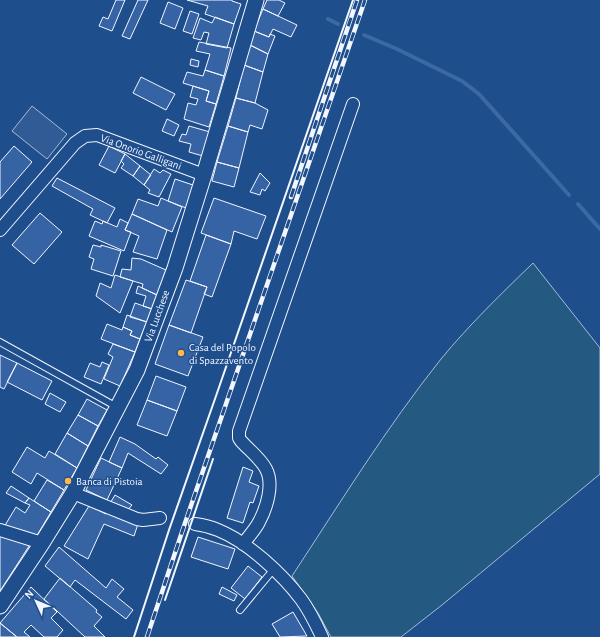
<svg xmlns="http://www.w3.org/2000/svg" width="600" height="637" font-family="'Alegreya Sans',sans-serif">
<rect width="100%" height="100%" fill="#1f4e8c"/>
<path fill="#245a82" stroke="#a8bbd7" d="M533,263L600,348V474L442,605L401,637H331L318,613L292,576C340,503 386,428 441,359C469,325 501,294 533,263Z"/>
<path fill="#305b95" stroke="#a8bbd7" d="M32,106L67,134L47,159L12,131Z"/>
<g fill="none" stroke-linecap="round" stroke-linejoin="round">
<path stroke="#3b69a3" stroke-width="4" d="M328,19L338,24
M364,35L397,49L462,81L479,94L569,195
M578,204L600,229"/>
</g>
<path fill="#3563a3" stroke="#f2f6ff" d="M116,0H125L112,31L99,26L103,17L108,19Z
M138,0H148L130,39L122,36Z
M187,0H232V1L241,4L234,24L205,14L208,6Z
M267,0H279L285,3L278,16L263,9Z
M168,2L183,8L175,29L160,23Z
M263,9L297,25L291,37L273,29L269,37L254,31Z
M190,11L199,14L192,34L183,31Z
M215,17L234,24L227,48L206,44L209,33L204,32L201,40L193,38L200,18L212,23Z
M254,31L269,37L270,34L275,36L268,54L250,45Z
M199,42L231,48L224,76L205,70L210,54L196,51Z
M250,45L268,54L263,72L244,65Z
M191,59L199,61L198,67L190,65Z
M244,65L263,72L255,103L236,98Z
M205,70L224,76L216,104L206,101L209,91L183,83L187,72L203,76Z
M141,77L175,94L166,110L133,93Z
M193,86L209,91L206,101L216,104L209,127L184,119L188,103L196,105L198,99L190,97Z
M236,98L255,103L268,110L262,129L250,125L248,132L228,126Z
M167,119L179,125L174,136L162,131Z
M189,126L210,132L203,156L189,152L191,144L179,141L182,134L186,135Z
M228,126L248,132L239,168L217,162Z
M14,146L32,162L0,199V162Z
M109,146L125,154L115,173L99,165Z
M125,154L140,166L133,176L121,168L124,164L121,161Z
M217,162L239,168L234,187L212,181Z
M140,166L151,175L144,185L133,176Z
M154,169L160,173L163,170L171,174L159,197L148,193L150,190L144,185Z
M260,173L270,183L265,191L262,189L260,195L250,192Z
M57,178L115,208L107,223L90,215L93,209L52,186Z
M175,179L193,185L186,208L168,201Z
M161,198L182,207L172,232L132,214L138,199L158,206Z
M214,198L266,216L257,239L234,231L231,244L201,233Z
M40,213L62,232L34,264L12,245Z
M132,214L167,230L157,259L133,252L139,236L125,230Z
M120,219L128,223L125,230L131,232L124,251L89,236L95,221L102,224L103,221L117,227Z
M206,235L231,244L212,297L204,294L207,287L190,281Z
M93,245L101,247V245L121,251L113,276L91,269L94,259L89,257Z
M132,258L141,259L166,270L157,295L142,288L143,284L120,277L122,269L131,270Z
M115,275L133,281L120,313L96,296L100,283L111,288Z
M186,280L207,287L191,333L169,325Z
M138,286L157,295L152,309L143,306L146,296L136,293Z
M135,303L152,309L147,322L130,317Z
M127,315L147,322L140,339L130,335L132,331L123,327Z
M107,324L122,330L123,327L132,331L130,335L140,339L135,352L101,339Z
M169,325L203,337L188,376L155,364Z
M113,344L135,352L120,386L104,379L113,357L108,354Z
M0,355L17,363L4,389L0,387Z
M102,362L109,365L101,384L84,377L90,363L100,367Z
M17,363L52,381L42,400L7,382Z
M156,376L186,387L177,411L147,400Z
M50,393L66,402L60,412L45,404Z
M87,399L107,410L98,426L78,415Z
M147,400L177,411L167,436L137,425Z
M78,415L98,426L88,446L67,433Z
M67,433L88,446L77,468L55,454Z
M120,437L135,444L156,459L158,457L168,465L161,474L128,453L122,468L109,462Z
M27,447L45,458L49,451L77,468L64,490L37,473L31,484L12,472Z
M101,458L122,468L107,500L86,490Z
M243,467L253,471L249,482L259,486L253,503L250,502L243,523L227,518Z
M47,480L64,490L51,512L34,501Z
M11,486L29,498L25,503L6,493Z
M115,495L132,505L126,512L109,505Z
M29,498L51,512L36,537L4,527L16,507L25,513L30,505L25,503Z
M89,506L106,514L107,511L138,524L134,536L104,524L88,559L64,546Z
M0,535L31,543L0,591Z
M198,537L235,549L228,569L191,557Z
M59,547L106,588L112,579L124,589L117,597L133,610L126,619L75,580L70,587L45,566Z
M248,566L262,577L245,599L231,588Z
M60,578L97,610L96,612L102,617L94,626L105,637H85L44,599Z
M31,587L57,612L51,618L63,630L57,637H44L31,625L24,632L30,637H17L0,623Z
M222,587L237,595L234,601L219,594Z
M293,612L307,636L280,637L272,624Z
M0,623L17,637H0Z"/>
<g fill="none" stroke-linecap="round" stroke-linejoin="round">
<defs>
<path id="service" d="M0,342L117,407
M240,610L273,570"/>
<path id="minor" d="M0,230L75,143L85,136L97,135L204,175
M73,493L137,519L143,520L160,518
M195,524C203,525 211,527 218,530C248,542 282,574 301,599C309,610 316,624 322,637
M0,530L42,543
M243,544C248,537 255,530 259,522C267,507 274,484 266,469C260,458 249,450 241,441L239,438V431L353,104"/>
<path id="tertiary" d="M0,606L42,543L73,493L137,370L175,268L204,175L256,0"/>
</defs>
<use href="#service" stroke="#f2f6ff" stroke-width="8"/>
<use href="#minor" stroke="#f2f6ff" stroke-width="14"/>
<use href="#tertiary" stroke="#f2f6ff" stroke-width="17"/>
<use href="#service" stroke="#1f4e8c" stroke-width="6"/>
<use href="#minor" stroke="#1f4e8c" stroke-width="12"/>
<use href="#tertiary" stroke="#1f4e8c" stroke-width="15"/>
<defs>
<path id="rail" d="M291,197L357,0
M147,637L184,526L365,0"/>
</defs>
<use href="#rail" stroke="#f2f6ff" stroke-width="4.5"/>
<use href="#rail" stroke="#1f4e8c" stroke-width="3" stroke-dasharray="9" stroke-linecap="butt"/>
<path stroke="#f2f6ff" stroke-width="2" d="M165,600L213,459
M134,637L169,530L216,396L353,0"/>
</g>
<g fill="#ffb74d" stroke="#1f4e8c" stroke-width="1.5">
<circle cx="181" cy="353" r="4"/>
<circle cx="68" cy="481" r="4"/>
</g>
<g text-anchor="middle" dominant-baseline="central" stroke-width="3" stroke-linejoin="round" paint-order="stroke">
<g font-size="11" fill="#f2f6ff" stroke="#1f4e8c">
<text transform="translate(141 152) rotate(20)">Via Onorio Galligani</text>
<text transform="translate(157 316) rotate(-70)">Via Lucchese</text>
</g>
<g font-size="11" fill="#f2f6ff" stroke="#1f4e8c" text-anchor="start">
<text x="189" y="347">Casa del Popolo<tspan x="189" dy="13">di Spazzavento</tspan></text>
<text x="76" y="481">Banca di Pistoia</text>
</g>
</g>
<g transform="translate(36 601) rotate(314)" stroke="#1f4e8c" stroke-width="3" paint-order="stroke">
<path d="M0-3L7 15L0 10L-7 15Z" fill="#f2f6ff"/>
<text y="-6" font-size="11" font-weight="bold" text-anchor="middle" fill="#f2f6ff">N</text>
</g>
</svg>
